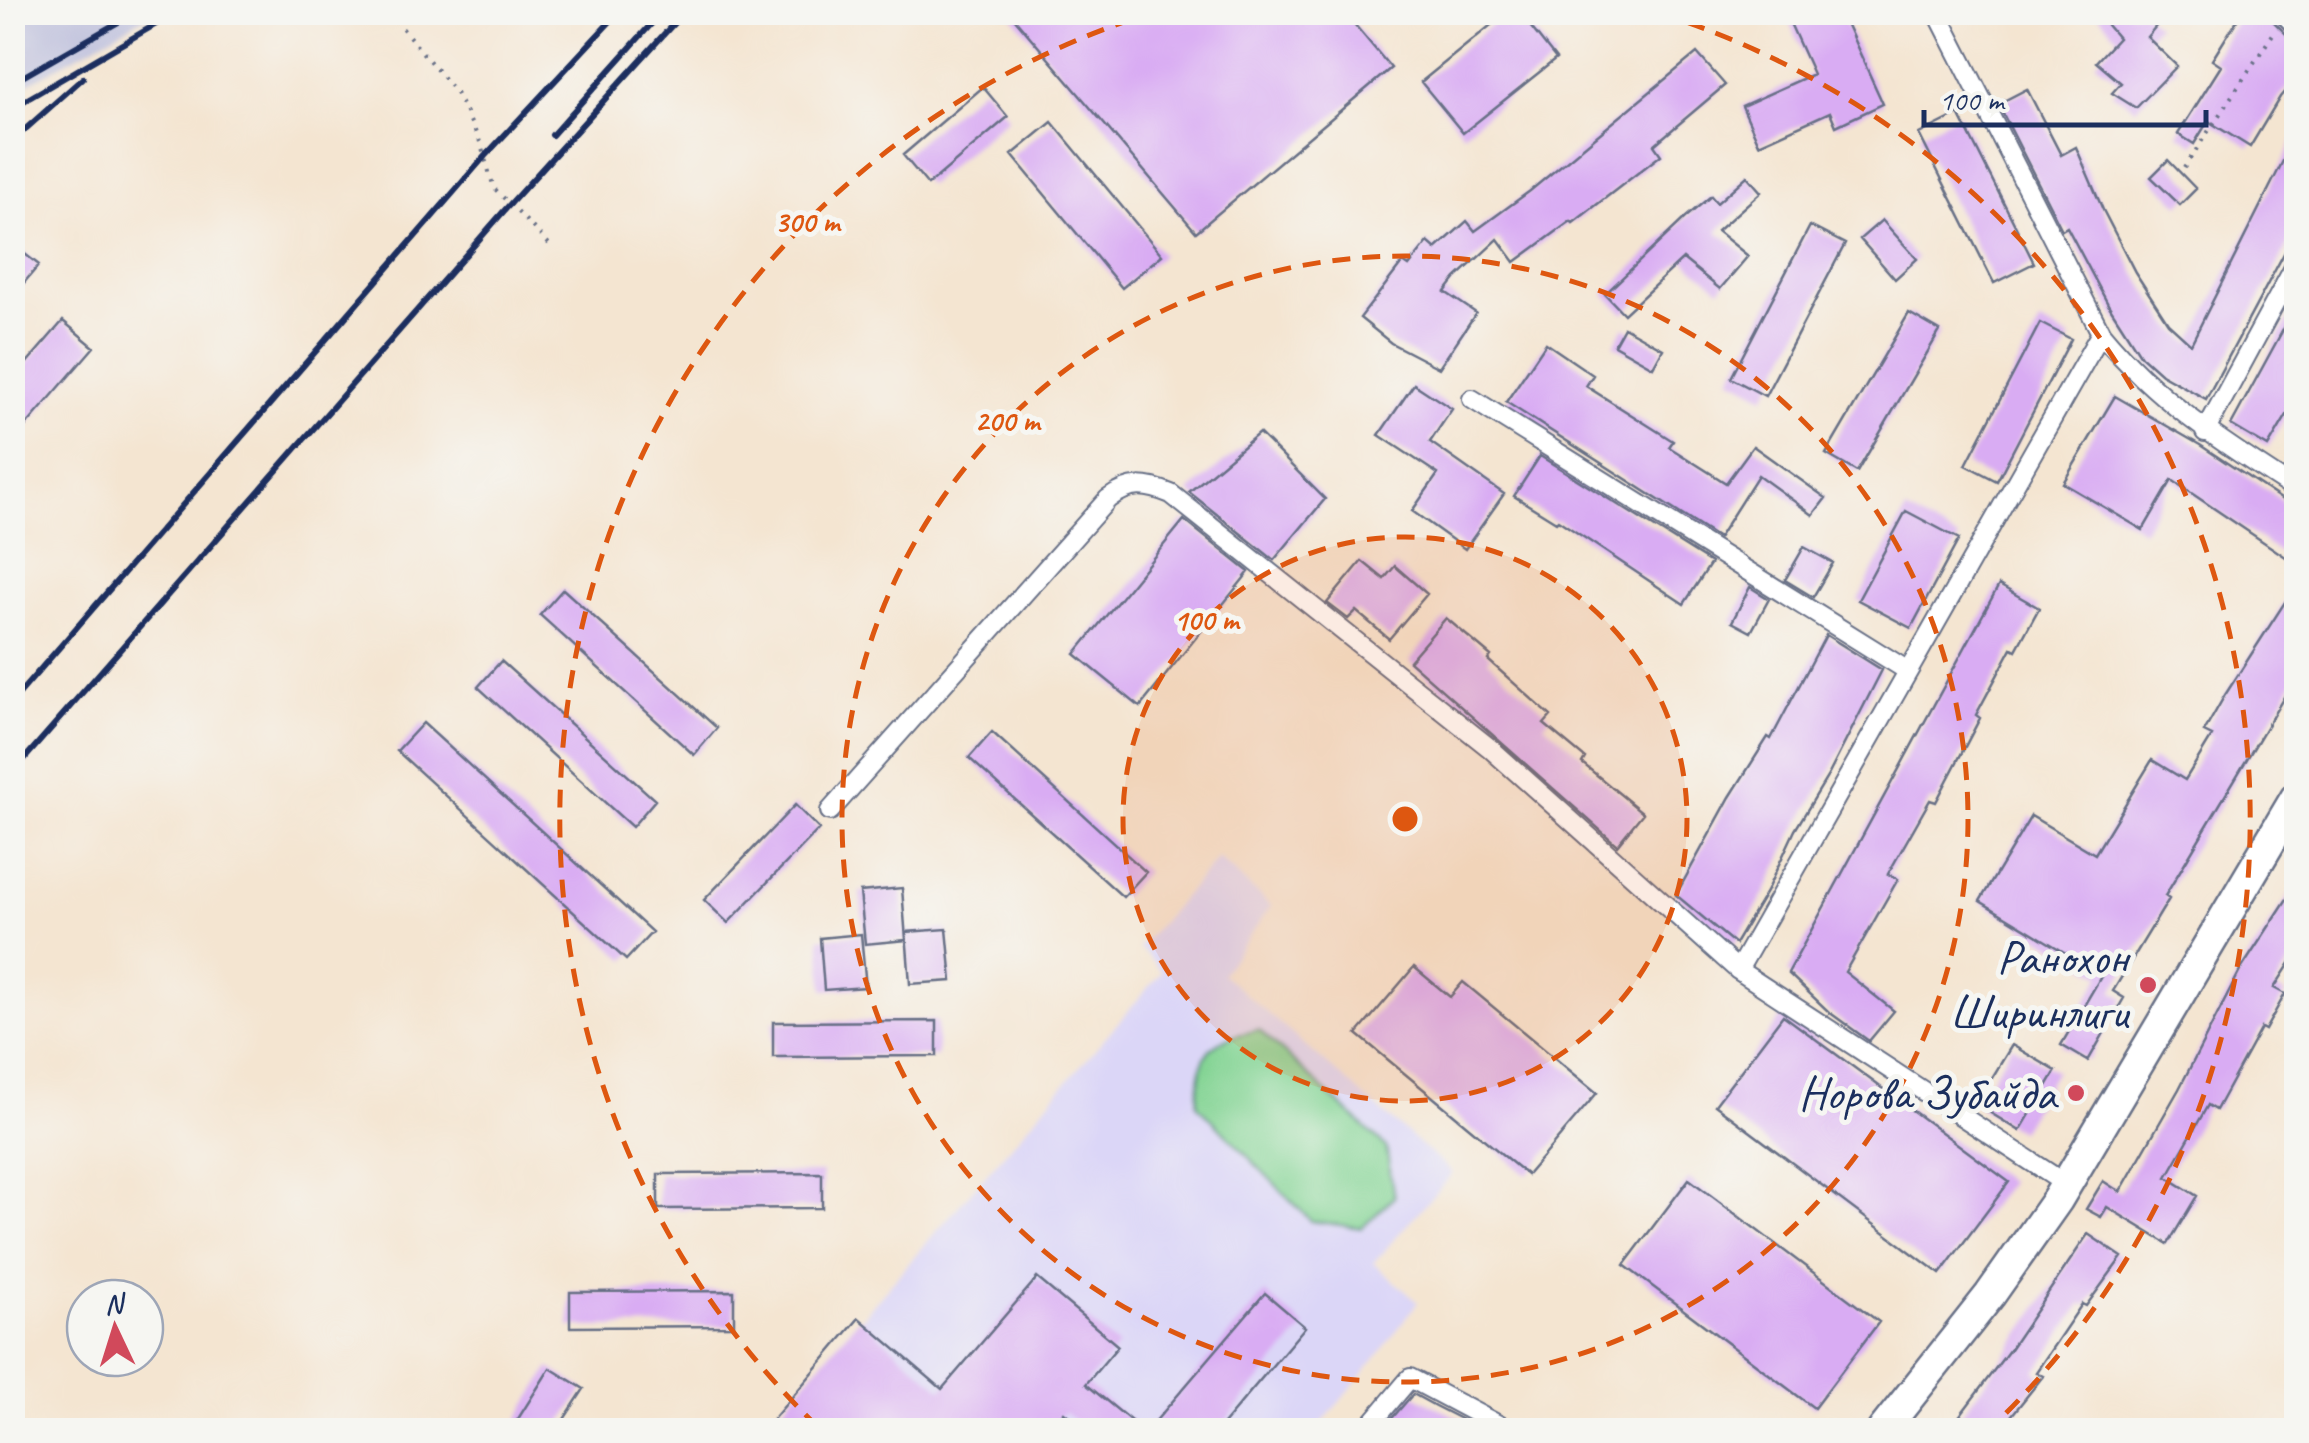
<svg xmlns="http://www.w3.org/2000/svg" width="2309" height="1443" font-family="Caveat,sans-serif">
<rect width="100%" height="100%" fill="#f6f6f2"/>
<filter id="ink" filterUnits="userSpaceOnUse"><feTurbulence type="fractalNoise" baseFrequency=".01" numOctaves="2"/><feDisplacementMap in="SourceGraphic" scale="20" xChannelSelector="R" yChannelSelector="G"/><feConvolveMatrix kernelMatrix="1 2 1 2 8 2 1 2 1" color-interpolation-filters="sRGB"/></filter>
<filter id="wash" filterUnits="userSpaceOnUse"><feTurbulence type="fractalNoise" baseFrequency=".0048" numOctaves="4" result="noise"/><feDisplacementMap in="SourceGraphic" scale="40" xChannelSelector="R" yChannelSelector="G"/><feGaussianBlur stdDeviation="2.25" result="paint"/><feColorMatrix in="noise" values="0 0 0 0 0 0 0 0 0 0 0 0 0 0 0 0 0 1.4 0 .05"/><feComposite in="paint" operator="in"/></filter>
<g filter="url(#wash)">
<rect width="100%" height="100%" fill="#f4e5d1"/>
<path fill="#dbd6f7" d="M1218,858L1271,906L1222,974L1453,1173L1373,1263L1418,1302L1374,1361L1316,1430H764L1162,972L1139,947Z"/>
<path fill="#c1c2dd" d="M13,12H152V13L13,92Z"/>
<path fill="#84d494" stroke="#508279" stroke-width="2.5" d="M1259,1030L1386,1147L1394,1197L1362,1228L1311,1221L1197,1104C1201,1050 1204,1041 1259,1030Z"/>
<g id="blocks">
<path fill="#d9acf3" d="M1009,12H1344L1391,68L1196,232Z
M1507,12H1519L1556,59L1463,133L1421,82Z
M1785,12H1841L1883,104L1836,126L1830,112L1759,144L1742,106L1813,74Z
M2096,12H2142L2157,25L2147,37L2177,66L2136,108L2112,93L2121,83L2096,62L2118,38Z
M2242,12H2264L2287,35L2296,38V78L2280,97L2250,147L2208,121L2194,144L2178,134L2221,66L2212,60Z
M1697,53L1725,85L1654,145L1661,155L1573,223L1571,221L1515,262L1498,239L1456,278L1445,292L1476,313L1439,368L1391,343L1360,318L1403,262L1409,266L1428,242L1436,249L1467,221L1475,231L1530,191Z
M983,87L1008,117L928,185L903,155Z
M2027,89L2061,155L2076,147L2103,210L2135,272L2168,323L2191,344L2296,135V231L2206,399L2161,374L2141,356L2109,306L2067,227L2062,230L1998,104Z
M1959,114L2034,263L1994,283L1919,134Z
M1052,122L1162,255L1122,288L1012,155Z
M2168,160L2196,189L2180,205L2151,177Z
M1747,176L1761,192L1717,231L1748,256L1720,289L1683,259L1624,314L1605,294L1685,218L1711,196L1717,203Z
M1882,220L1917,259L1895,279L1860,239Z
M1810,226L1845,244L1765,396L1731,378Z
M12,244L39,265L12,297Z
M2296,306V400L2268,447L2231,425Z
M1909,313L1940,331L1857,472L1826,454Z
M63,321L94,347L12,442V380Z
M2040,323L2071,339L1997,481L1966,465Z
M1624,327L1663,349L1653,367L1614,345Z
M1546,343L1593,375L1586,386L1673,441L1669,447L1726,483L1753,446L1826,498L1813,515L1758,475L1718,538L1506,402Z
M1414,384L1452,409L1430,442L1504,494L1465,549L1412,511L1438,474L1379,435Z
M2115,396L2200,445L2296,509V564L2172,480L2143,530L2063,483Z
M1259,433L1325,499L1274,560L1189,492Z
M1540,456L1711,563L1684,604L1558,520L1556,522L1514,496Z
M1906,511L1959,539L1911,628L1858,600Z
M1184,520L1249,572L1140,707L1075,654Z
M1804,547L1833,563L1813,597L1785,580Z
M1362,561L1384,579L1395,566L1427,594L1389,639L1356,611L1348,619L1327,603Z
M1999,585L2039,608L2016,650L2012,648L1976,715L1980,718L1936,802L1930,800L1888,874L1898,879L1845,972L1894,1011L1869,1041L1829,1012L1788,973Z
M1750,587L1769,599L1751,632L1732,622Z
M563,589L717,728L694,755L540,615Z
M2285,602L2296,610V677L2165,896L2169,899L2113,991L2124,998L2088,1061L2061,1045L2102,975L1980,901L2031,816L2095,854L2152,760L2185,780L2212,736L2204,732L2225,695Z
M1446,618L1491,656L1488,660L1551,716L1544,724L1585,758L1582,763L1643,813L1617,845L1409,661Z
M1826,635L1882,670L1829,774L1795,830L1766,892L1735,944L1676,895L1730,797L1768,737L1771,739Z
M501,661L655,800L632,827L478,687Z
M423,723L652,932L626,960L397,751Z
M992,732L1146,872L1123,897L969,758Z
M795,805L819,829L728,923L704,900Z
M2296,885V954L2274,988L2285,994L2265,1030L2261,1028L2216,1110L2208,1105L2167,1177L2197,1196L2168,1244L2107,1207L2101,1217L2086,1209L2103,1181L2120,1192L2179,1089L2240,971Z
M902,888L906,940L865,944L860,892Z
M947,929L952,981L910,984L906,932Z
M861,934L866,987L824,990L820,938Z
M1414,967L1450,997L1463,982L1597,1093L1527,1175L1357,1034Z
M1783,1015L2009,1182L1940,1274L1715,1105Z
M937,1021V1056L773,1057V1022Z
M2012,1045L2056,1071L2020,1131L1976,1104Z
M822,1173V1208L658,1209V1174Z
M1689,1179L1879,1322L1814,1408L1624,1265Z
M2088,1234L2122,1257L2086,1306L2082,1304L2036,1372L2043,1376L2000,1430H1949L2010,1349Z
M1037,1278L1118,1346L1086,1384L1142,1430H1086L1064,1412L1048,1430H764L859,1318L942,1389Z
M734,1291V1326L570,1327V1292Z
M1265,1293L1305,1327L1218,1430H1148Z
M550,1368L584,1389L557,1430H511Z
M1413,1394L1435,1406L1482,1430H1382Z"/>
</g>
</g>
<g filter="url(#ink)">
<use href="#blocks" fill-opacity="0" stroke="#676f86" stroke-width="2.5"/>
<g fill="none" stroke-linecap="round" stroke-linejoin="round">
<defs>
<path id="street" d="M1937,12L2101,333C2157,401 2223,443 2296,490
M2282,12L2296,26
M1472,399L1908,671
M2205,432L2296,264
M830,811L1108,499C1131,482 1146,484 1171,494L1491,749L1738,970L2067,1185
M1738,970L2101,333
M1366,1430L1410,1378L1508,1430"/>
<path id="primary" d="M1883,1430L1990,1295L2057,1200L2296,798"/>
</defs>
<use href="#street" stroke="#676f86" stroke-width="22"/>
<use href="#primary" stroke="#676f86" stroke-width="35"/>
<path stroke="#676f86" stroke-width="4" stroke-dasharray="2.5 8" stroke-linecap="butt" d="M389,12L456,93L479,139L494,188L549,244
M2184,168L2277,28"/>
<use href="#street" stroke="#fff" stroke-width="18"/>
<use href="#primary" stroke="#fff" stroke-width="30"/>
<path stroke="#1b2f5e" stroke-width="6" d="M12,83L136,12
M12,108L177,12
M552,135L662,12
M12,141L83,78
M12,702L485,156L619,12
M12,773L511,203L684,12"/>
</g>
</g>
<circle cx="1405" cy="819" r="282" fill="#de5710" fill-opacity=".12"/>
<g fill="none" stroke="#de5710" stroke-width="5" stroke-dasharray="18 12">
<circle cx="1405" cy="819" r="282"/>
<circle cx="1405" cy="819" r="563"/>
<path d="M818 1427A845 845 0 0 1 1151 13M1659 13A845 845 0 0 1 1992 1427"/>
</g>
<g fill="#d1495b" stroke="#f6f6f2" stroke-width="4">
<circle cx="2148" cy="985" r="10"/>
<circle cx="2076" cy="1093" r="10"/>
</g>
<g text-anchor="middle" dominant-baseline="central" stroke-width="10" stroke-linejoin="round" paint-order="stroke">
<g font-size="48" fill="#1b2f5e" stroke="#f6f6f2" text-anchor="end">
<text x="2128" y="957">Ранохон<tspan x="2128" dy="55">Ширинлиги</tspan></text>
<text x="2056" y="1093">Норова Зубайда</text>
</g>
</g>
<circle cx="1405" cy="819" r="15" fill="#de5710" stroke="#f6f6f2" stroke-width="5"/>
<g font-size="30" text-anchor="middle" font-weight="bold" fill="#de5710" stroke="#f6f6f2" stroke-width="10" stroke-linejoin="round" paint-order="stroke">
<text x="807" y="232">300 m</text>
<text x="1007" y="431">200 m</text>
<text x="1206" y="630">100 m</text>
</g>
<rect width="2309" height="1443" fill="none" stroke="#f6f6f2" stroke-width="50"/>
<g transform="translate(115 1328) rotate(356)"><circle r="48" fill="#f6f6f2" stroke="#9ea6b7" stroke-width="2.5"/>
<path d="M0-8L18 38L0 25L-18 38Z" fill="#d1495b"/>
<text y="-15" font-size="28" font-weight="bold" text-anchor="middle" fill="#1b2f5e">N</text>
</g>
<path d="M1924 110v15h282v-15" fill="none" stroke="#1b2f5e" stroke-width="5"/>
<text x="1939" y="110" font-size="30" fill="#1b2f5e" stroke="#f6f6f2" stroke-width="8" paint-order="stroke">100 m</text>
</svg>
